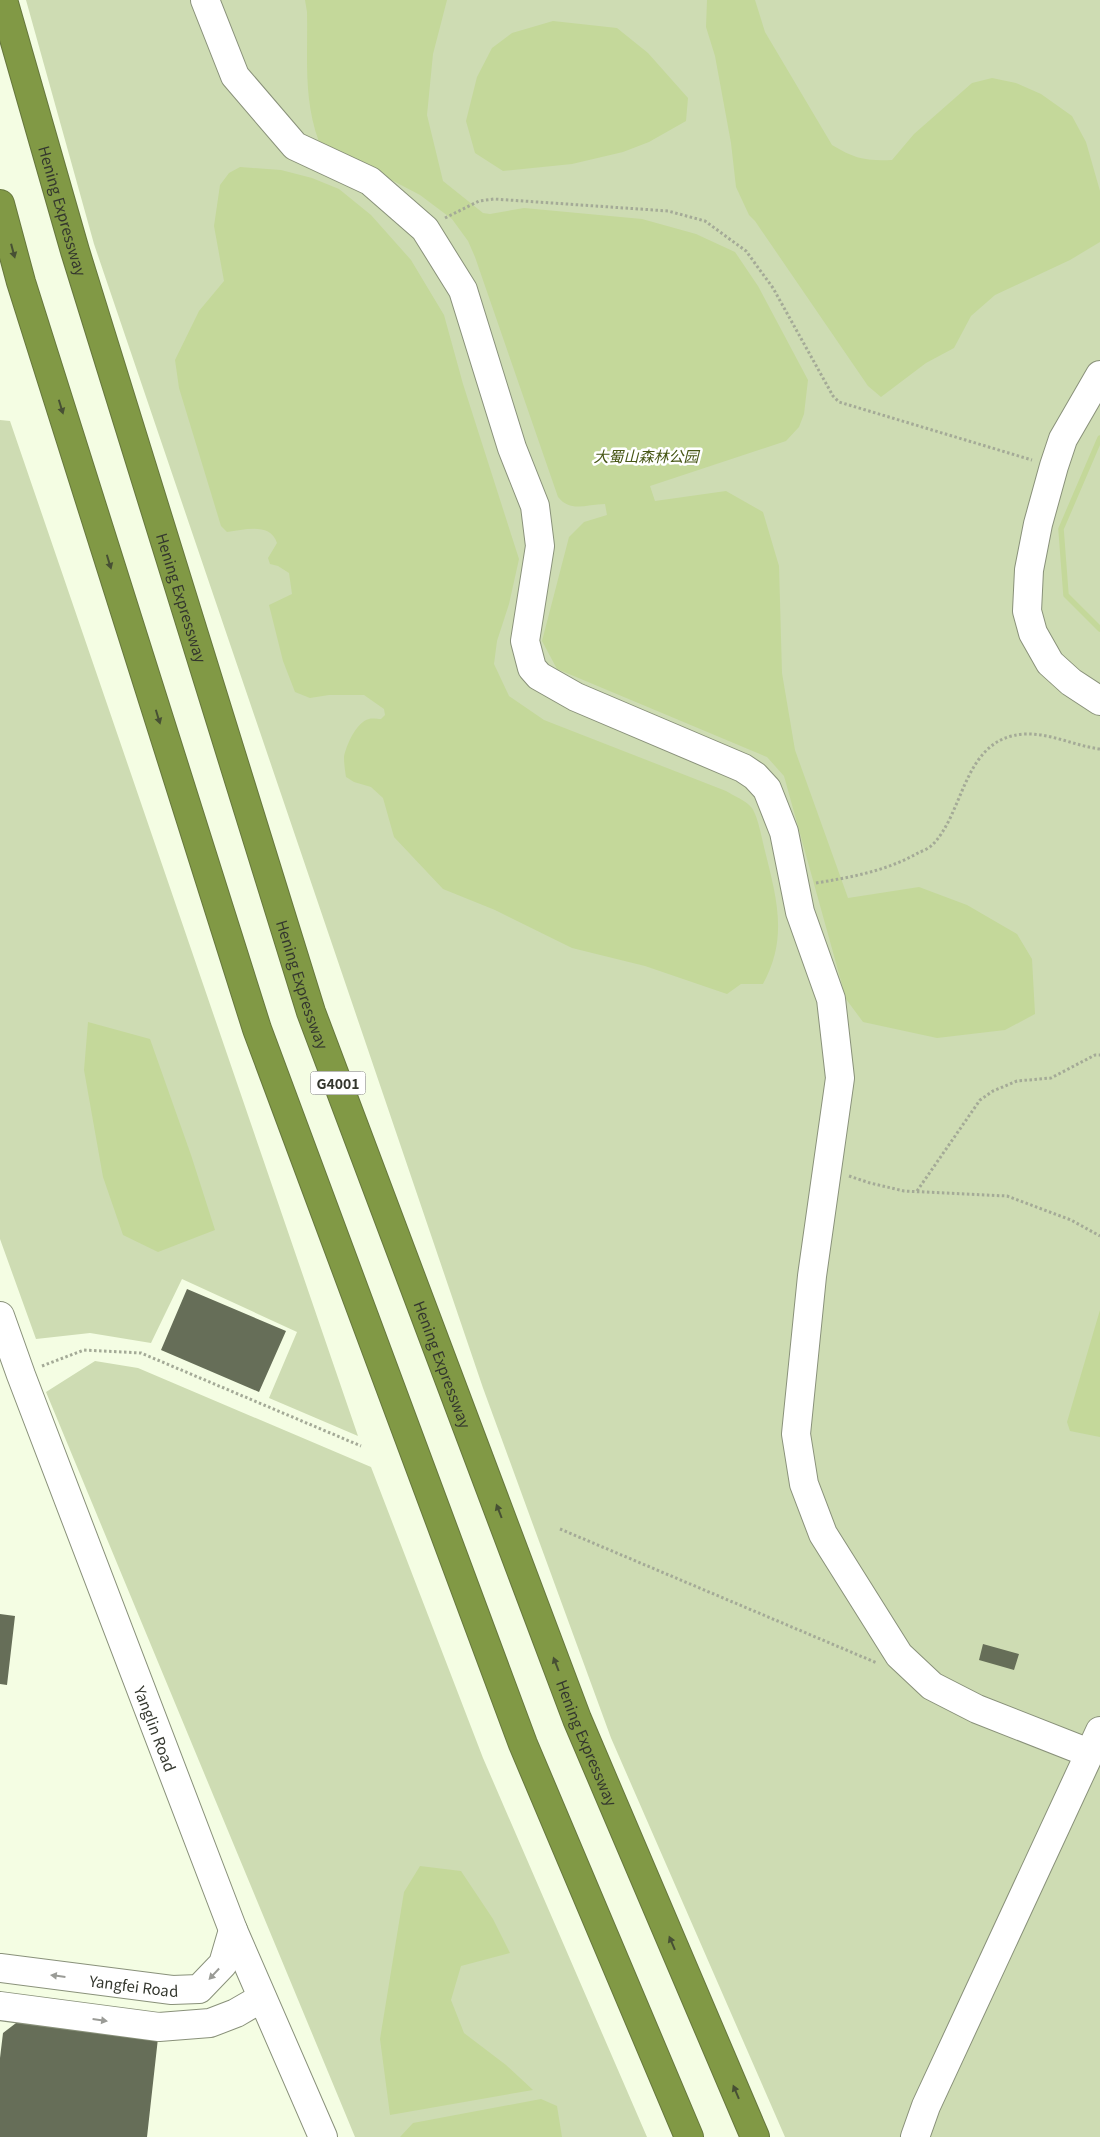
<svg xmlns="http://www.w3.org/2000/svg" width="1100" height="2137" font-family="Georgia,'Noto Sans SC',serif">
<rect width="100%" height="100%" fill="#f4fde3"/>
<path fill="#cedcb3" d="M26,0H1100V2137H785L611,1738L483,1388L94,244Z
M0,420L10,421L358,1436L269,1398L297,1332L182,1279L151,1343L90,1333L36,1339L0,1239Z
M95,1361L138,1368L371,1467L483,1758L647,2137H355L46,1392Z"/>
<path fill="#c4d89a" d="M305,0H447L433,54L427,115L443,181L483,213L490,214L524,208L642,219L696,234L735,252L758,286L808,380L804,414L799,427L786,441L650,486L655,501L726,491L763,512L779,566L782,673L795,750L848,898L919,887L967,905L1017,934L1032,959L1035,1014L1005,1030L937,1038L863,1022L846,999L784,776L767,757L557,669L542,641L569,537L584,522L607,515L605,504C586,504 571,513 558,497L475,257L468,241L452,219L420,195L319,142C303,97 308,58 307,12Z
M707,0H755L765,32L832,145C855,159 866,161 892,160L914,134L972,83L992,78L1016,83L1041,94L1072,116L1086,142L1100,191V242L1070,260L995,295L971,316L954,348L926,363L881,397L868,386L755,221L749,215L736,187L731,143L715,56L706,27Z
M553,21L617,28L648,53L688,98L686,121L649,142L623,152L572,164L503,171L475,153L466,121L477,77L492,48L512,33Z
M240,167L281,170L312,178L339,189L371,215L411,260L444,315L463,384L519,559L509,604L497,641L494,664L509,696L544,720L726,791C734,796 745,800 751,807C757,813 762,838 764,847C776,896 789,937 763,984H741L727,994L645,966L572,948L495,910L443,889L394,837L383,798L371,787L354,782L346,777C345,770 344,764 344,757C346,746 356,722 369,719C372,718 378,719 381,719L385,715L384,709L364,695H329L310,698L295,692L283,661L269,605L292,594L289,573L278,566L270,564L268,558L277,543C270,522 245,530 227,532L221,526L179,388L175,360L199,311L224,281L214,226L220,185L229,173Z
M88,1022L150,1039L191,1155L215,1230L158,1252L123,1235L103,1177L84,1070Z
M1100,1310V1437L1070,1431L1067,1422Z
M420,1866L461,1871L493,1919L510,1953L461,1966L451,2000L464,2033L506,2065L533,2090L390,2115L380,2039L404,1892Z
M541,2099L557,2106L562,2137H400L413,2123Z"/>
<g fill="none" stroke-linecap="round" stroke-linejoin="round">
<path stroke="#c4d89a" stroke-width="5.5" d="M1100,438L1061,529L1066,595L1100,629"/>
</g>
<path fill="#666e58" d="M187,1289L286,1331L259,1392L161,1350Z
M0,1614L15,1616L7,1685L0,1684Z
M983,1644L1019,1654L1014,1670L979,1660Z
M20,2020L158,2038L147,2137H0V2058L3,2033Z"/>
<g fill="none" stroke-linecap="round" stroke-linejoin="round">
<defs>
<g id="minor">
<path d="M205,0L235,76L295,146L370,181L425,229L463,290L512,448L535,506L540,546L525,641L532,668L539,676L576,697L743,768L755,776L767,789L784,832L800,912L831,999L840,1078L812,1276L796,1434L804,1484L823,1534L899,1655L932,1686L977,1709L1089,1753"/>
<path d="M1100,375L1063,439L1054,466L1038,524L1029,570L1027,611L1033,633L1050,663L1071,682L1100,701"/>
<path id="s1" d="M0,1316L21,1375L233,1930L323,2137"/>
<path id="s2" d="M0,1968L172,1990L199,1989L223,1964L233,1930"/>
<path d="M0,2006L159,2027L210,2023L236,2013L262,1998"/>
<path d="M915,2137L926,2106L1100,1731"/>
</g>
<g id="highway">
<path id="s3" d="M3,0L75,251L311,1012L577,1719L755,2137"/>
<path d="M0,204L21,282L257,1029L523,1744L689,2137"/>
</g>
</defs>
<use href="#minor" stroke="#89917a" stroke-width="30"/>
<use href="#highway" stroke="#66773d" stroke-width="30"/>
<path stroke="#a4aa97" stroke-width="3" stroke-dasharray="2.5 2.5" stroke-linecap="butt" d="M445,218L479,201L494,199L668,211L705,221L746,251L773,288L833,396L839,402L1032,460
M816,883C852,877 886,871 918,853C922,851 928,849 931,846C965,815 962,737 1025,734C1051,733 1075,746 1100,749
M849,1176L870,1183L904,1191L1007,1196L1071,1220L1100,1236
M917,1191L980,1100L993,1091L1017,1081L1051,1078L1095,1055H1100
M42,1366L84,1350L141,1353L361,1446
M560,1529L877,1663"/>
<use href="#minor" stroke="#fff" stroke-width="28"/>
<use href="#highway" stroke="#819945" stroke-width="28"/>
</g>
<defs><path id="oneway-solid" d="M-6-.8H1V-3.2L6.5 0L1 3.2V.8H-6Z" transform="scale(1.25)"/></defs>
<g fill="#475034">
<use href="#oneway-solid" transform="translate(13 251) rotate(75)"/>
<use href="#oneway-solid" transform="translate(61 407) rotate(73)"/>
<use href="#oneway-solid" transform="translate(109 562) rotate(73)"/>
<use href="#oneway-solid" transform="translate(158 717) rotate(73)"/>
<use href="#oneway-solid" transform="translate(499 1511) rotate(-111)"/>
<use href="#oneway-solid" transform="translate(556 1664) rotate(-111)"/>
<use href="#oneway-solid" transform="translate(672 1943) rotate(-113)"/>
<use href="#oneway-solid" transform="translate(736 2092) rotate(-113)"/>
</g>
<g fill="#9a9b96">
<use href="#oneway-solid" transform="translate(214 1974) rotate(133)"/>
<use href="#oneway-solid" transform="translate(58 1976) rotate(-173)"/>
<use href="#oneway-solid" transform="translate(100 2020) rotate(8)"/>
</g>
<g text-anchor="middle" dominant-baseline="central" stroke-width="5" stroke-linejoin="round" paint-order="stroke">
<rect fill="#fff" stroke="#71736d" stroke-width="1" x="310.5" y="1071.5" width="55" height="23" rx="4"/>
<g font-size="14" font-weight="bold" fill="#34372e">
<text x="338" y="1083">G4001</text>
</g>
<g font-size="15" fill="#34372e" stroke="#fff">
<text stroke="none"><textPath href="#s3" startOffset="219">Hening Expressway</textPath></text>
<text stroke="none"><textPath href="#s3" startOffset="624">Hening Expressway</textPath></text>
<text stroke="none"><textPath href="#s3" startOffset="1029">Hening Expressway</textPath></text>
<text stroke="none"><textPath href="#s3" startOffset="1434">Hening Expressway</textPath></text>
<text stroke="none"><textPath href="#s1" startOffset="441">Yanglin Road</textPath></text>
<text stroke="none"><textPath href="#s3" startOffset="1839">Hening Expressway</textPath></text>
<text stroke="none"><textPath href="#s2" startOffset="135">Yangfei Road</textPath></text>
</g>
<g font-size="15" font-style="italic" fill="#475716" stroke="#fff">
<text x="646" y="455">大蜀山森林公园</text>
</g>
</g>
</svg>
